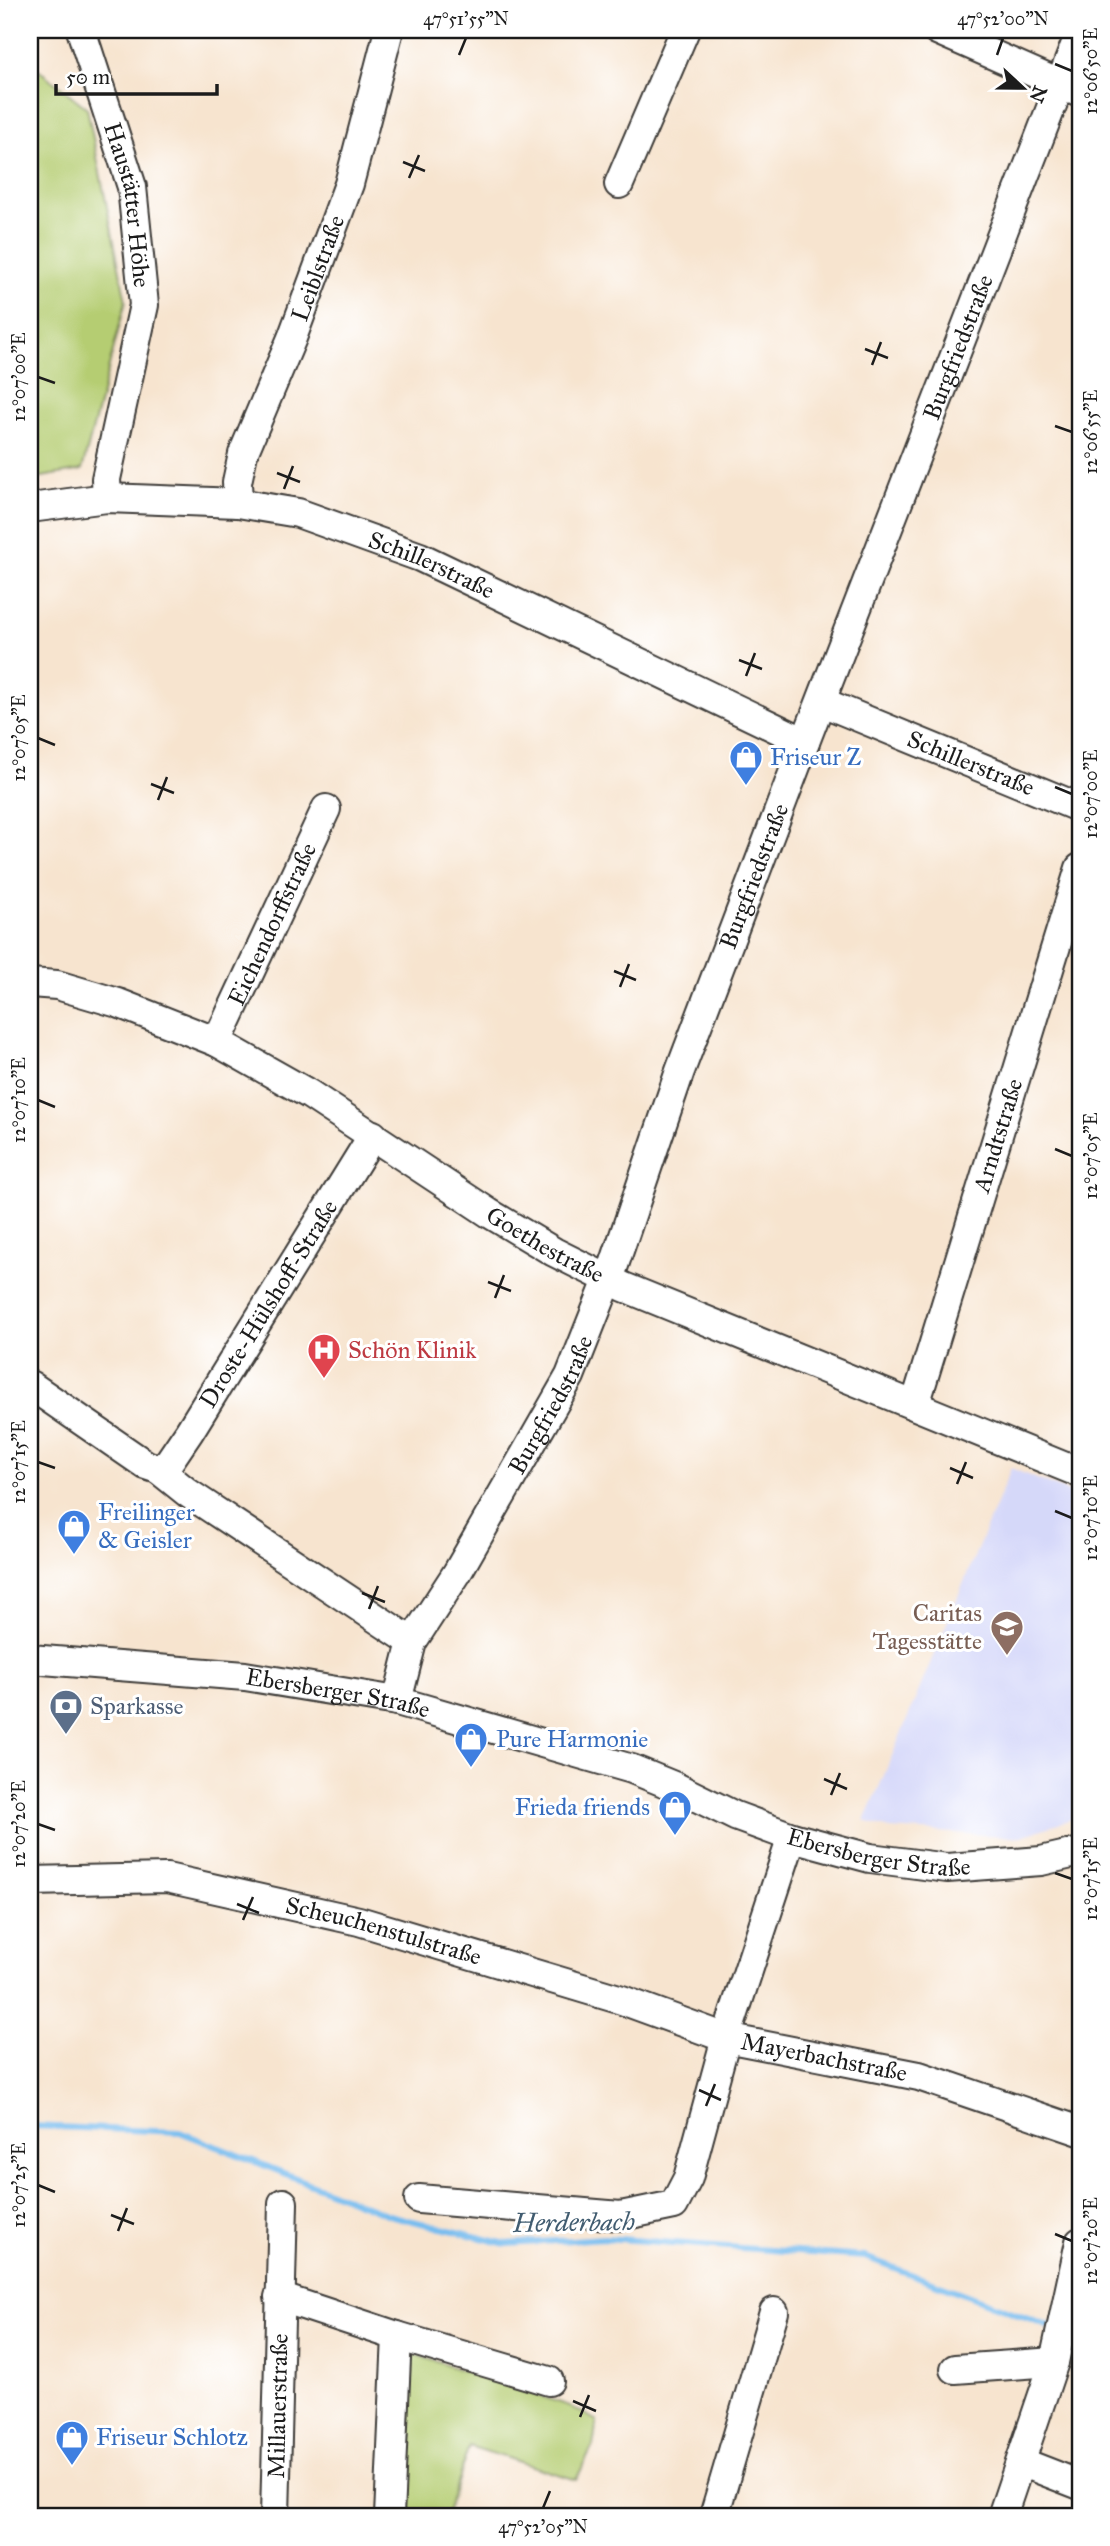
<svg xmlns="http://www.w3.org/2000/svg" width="1110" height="2546" font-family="'IM FELL Great Primer',serif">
<rect width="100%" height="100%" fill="#fff"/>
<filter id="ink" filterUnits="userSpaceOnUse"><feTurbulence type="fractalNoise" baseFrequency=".0143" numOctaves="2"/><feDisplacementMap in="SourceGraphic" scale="14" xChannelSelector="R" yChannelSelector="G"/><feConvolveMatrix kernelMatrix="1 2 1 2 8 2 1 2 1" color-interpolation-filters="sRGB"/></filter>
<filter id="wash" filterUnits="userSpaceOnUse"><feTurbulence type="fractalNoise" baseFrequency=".00686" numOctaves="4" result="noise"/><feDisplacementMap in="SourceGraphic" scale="28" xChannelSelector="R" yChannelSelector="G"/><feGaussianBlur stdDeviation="1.57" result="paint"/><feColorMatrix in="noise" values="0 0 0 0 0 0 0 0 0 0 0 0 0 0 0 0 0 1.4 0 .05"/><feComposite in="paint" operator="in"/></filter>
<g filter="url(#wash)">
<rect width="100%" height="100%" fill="#f7e4cf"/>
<path fill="#d5d8f9" d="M1011,1468L1080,1497V1816L1019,1837L889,1829L865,1821Z"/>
<path fill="#b5cd72" stroke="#687447" stroke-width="2" d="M30,63L87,108L126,301L82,470L30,479Z
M410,2353L570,2406L597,2421L593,2446L576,2480L469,2446L446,2516H400Z"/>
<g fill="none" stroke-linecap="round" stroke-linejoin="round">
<path stroke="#78bdef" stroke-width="6" d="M30,2126L180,2132L389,2215L506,2244L605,2238L865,2257L1055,2328
M1068,2333L1080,2338"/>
</g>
</g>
<g filter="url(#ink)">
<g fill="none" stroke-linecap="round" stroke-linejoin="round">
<defs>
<g id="minor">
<path id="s1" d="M81,30L132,187L144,305L106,479L107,498"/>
<path d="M937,30L1080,93"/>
<path d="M619,184L685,30"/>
<path id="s2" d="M238,503L237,482L243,454L292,338L349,184L389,30"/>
<path id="s3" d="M30,508L107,498L238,503L298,513L420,557L805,742"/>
<path id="s4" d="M822,702L1080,808"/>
<path id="s5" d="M30,983L57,985L118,1003L217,1042L309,1094L489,1213L554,1252L624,1287L1080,1473"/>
<path id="s6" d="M217,1042L326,809"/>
<path d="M30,1385L146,1465L158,1469L188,1493L412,1642"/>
<path id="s7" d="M915,1405L1080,868"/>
<path id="s8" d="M158,1469L168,1463L189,1432L373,1135"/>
<path id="s9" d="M30,1659L245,1676L397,1701L632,1769L676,1787L735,1816L792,1837L870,1858L947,1868L1041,1861L1080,1852"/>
<path id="s10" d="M397,1701L412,1642L457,1573L570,1376L614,1265L680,1071L805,742L1080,33"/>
<path id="s11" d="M30,1881L167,1878L359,1921L622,2000L726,2038L919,2076L1080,2131"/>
<path d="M419,2199L621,2216L674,2205L688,2178L726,2038L792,1837"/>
<path d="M279,2297L397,2336L549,2381"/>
<path d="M955,2369L1054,2362"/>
<path d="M1021,2462L1080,2485"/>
<path id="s12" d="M275,2516L283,2203"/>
<path d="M389,2516L397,2336"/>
<path d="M714,2516L774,2312"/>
<path d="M1002,2516L1054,2362L1080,2242"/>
</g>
</defs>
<use href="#minor" stroke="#3d3a37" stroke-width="32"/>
<use href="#minor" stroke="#fff" stroke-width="28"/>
</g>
</g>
<path fill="none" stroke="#1c1c1c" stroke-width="2.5" d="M459,55L466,38M997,55L1003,38M1055,64L1072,71M403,162L425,171M409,178L419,155M865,349L888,358M872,365L881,342M38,377L55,383M1055,426L1072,432M277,473L300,482M284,489L293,466M739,660L762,669M746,676L755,653M38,738L55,745M151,784L174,793M1055,787L1072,794M158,800L167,777M614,971L636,980M620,987L629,964M38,1100L55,1107M1055,1149L1072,1156M488,1282L511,1291M495,1298L504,1275M38,1462L55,1468M950,1468L973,1478M957,1484L966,1462M1055,1511L1072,1518M362,1593L385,1602M369,1609L378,1586M824,1779L847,1789M831,1795L840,1773M38,1824L55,1830M1055,1873L1072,1879M237,1904L259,1913M243,1920L253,1897M699,2090L721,2100M706,2106L715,2084M38,2185L55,2192M111,2215L134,2224M118,2231L127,2208M1055,2234L1072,2241M573,2401L596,2411M580,2417L589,2395M543,2508L550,2491"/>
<defs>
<symbol id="shop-pin" viewBox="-11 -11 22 30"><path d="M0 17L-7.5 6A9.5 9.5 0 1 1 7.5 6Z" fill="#3f7fe0" stroke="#fff"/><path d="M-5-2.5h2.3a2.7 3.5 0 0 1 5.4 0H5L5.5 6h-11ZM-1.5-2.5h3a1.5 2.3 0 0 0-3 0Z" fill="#fff"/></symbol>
<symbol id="hospital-pin" viewBox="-11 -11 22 30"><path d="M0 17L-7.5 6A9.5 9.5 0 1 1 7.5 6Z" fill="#e0444e" stroke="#fff"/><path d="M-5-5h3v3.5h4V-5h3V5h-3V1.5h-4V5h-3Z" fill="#fff"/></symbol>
<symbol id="school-pin" viewBox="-11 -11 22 30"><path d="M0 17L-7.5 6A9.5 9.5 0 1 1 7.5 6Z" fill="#8d6e63" stroke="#fff"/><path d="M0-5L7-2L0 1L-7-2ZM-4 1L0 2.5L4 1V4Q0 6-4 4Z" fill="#fff"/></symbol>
<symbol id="bank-pin" viewBox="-11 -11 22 30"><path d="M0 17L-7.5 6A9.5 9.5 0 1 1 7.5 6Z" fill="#5c6f8a" stroke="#fff"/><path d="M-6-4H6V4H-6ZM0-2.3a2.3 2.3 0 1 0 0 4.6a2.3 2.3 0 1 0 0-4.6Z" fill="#fff"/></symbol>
</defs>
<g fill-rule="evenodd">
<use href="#shop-pin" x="727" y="738" width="38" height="52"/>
<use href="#hospital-pin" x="305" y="1331" width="38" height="52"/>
<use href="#shop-pin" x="55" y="1507" width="38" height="52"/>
<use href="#school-pin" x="988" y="1608" width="38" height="52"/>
<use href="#bank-pin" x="47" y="1687" width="38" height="52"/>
<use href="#shop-pin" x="452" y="1720" width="38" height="52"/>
<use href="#shop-pin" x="656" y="1788" width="38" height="52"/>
<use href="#shop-pin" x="53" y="2418" width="38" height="52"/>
</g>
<g text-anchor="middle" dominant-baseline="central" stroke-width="6" stroke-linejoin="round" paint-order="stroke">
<g font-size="24" fill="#1c1c1c" stroke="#fff">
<text stroke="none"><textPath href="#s1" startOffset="182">Haustätter Höhe</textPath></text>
<text stroke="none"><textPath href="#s2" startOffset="250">Leiblstraße</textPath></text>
<text stroke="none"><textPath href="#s10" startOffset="1470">Burgfriedstraße</textPath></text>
<text stroke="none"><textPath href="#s3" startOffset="413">Schillerstraße</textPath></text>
<text stroke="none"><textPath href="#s4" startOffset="161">Schillerstraße</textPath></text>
<text stroke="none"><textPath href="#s10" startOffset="903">Burgfriedstraße</textPath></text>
<text stroke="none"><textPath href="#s6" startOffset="130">Eichendorffstraße</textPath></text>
<text stroke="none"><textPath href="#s7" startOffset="282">Arndtstraße</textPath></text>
<text stroke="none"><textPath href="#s5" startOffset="583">Goethestraße</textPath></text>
<text stroke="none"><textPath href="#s8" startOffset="200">Droste-Hülshoff-Straße</textPath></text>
<text stroke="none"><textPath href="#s10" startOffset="336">Burgfriedstraße</textPath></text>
<text stroke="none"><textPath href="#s9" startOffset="310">Ebersberger Straße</textPath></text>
<text stroke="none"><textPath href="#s9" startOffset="877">Ebersberger Straße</textPath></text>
<text stroke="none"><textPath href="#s11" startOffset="360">Scheuchenstulstraße</textPath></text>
<text stroke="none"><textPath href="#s11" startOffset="819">Mayerbachstraße</textPath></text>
<text stroke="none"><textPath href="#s12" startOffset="110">Millauerstraße</textPath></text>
</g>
<g font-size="24" fill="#366cbe" stroke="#fff" text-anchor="start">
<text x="770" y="757">Friseur Z</text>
<text x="98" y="1512">Freilinger<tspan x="98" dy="28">&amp; Geisler</tspan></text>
<text x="496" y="1739">Pure Harmonie</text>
<text x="650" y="1807" text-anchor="end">Frieda friends</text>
<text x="96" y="2437">Friseur Schlotz</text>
</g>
<g font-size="24" fill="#be3a42" stroke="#fff" text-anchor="start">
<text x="348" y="1350">Schön Klinik</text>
</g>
<g font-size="24" fill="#785e54" stroke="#fff" text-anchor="end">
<text x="982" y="1613">Caritas<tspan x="982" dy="28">Tagesstätte</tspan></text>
</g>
<g font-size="24" fill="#4e5e75" stroke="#fff" text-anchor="start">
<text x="90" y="1706">Sparkasse</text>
</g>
<g font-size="26" font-style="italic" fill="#415c70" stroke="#fff">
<text transform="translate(574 2222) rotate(-1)">Herderbach</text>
</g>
</g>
<rect width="1110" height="2546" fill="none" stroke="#fff" stroke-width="77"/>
<g transform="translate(1023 88) rotate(112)" stroke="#ffffff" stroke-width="5" paint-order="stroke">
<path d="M0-5L12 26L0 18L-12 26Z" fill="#1c1c1c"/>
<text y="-10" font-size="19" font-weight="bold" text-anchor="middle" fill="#1c1c1c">N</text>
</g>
<path d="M56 84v10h161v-10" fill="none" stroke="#1c1c1c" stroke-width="3.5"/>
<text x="66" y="84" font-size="21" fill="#1c1c1c" stroke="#ffffff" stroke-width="5" paint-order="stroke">50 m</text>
<rect x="38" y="38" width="1034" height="2470" fill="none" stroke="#1c1c1c" stroke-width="2.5"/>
<g font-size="18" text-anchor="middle" fill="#1c1c1c">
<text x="466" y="25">47°51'55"N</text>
<text x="1003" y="25">47°52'00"N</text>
<text transform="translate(1091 71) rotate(-90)" y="6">12°06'50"E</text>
<text transform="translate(19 377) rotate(-90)" y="6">12°07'00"E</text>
<text transform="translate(1091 432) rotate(-90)" y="6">12°06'55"E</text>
<text transform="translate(19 738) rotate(-90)" y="6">12°07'05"E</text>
<text transform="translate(1091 794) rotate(-90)" y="6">12°07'00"E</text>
<text transform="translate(19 1100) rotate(-90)" y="6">12°07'10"E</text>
<text transform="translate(1091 1156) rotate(-90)" y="6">12°07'05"E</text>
<text transform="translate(19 1462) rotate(-90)" y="6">12°07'15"E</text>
<text transform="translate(1091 1518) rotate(-90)" y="6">12°07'10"E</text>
<text transform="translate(19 1824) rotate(-90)" y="6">12°07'20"E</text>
<text transform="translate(1091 1879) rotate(-90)" y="6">12°07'15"E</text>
<text transform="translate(19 2185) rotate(-90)" y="6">12°07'25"E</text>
<text transform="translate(1091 2241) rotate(-90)" y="6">12°07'20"E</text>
<text x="543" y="2533">47°52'05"N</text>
</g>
</svg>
